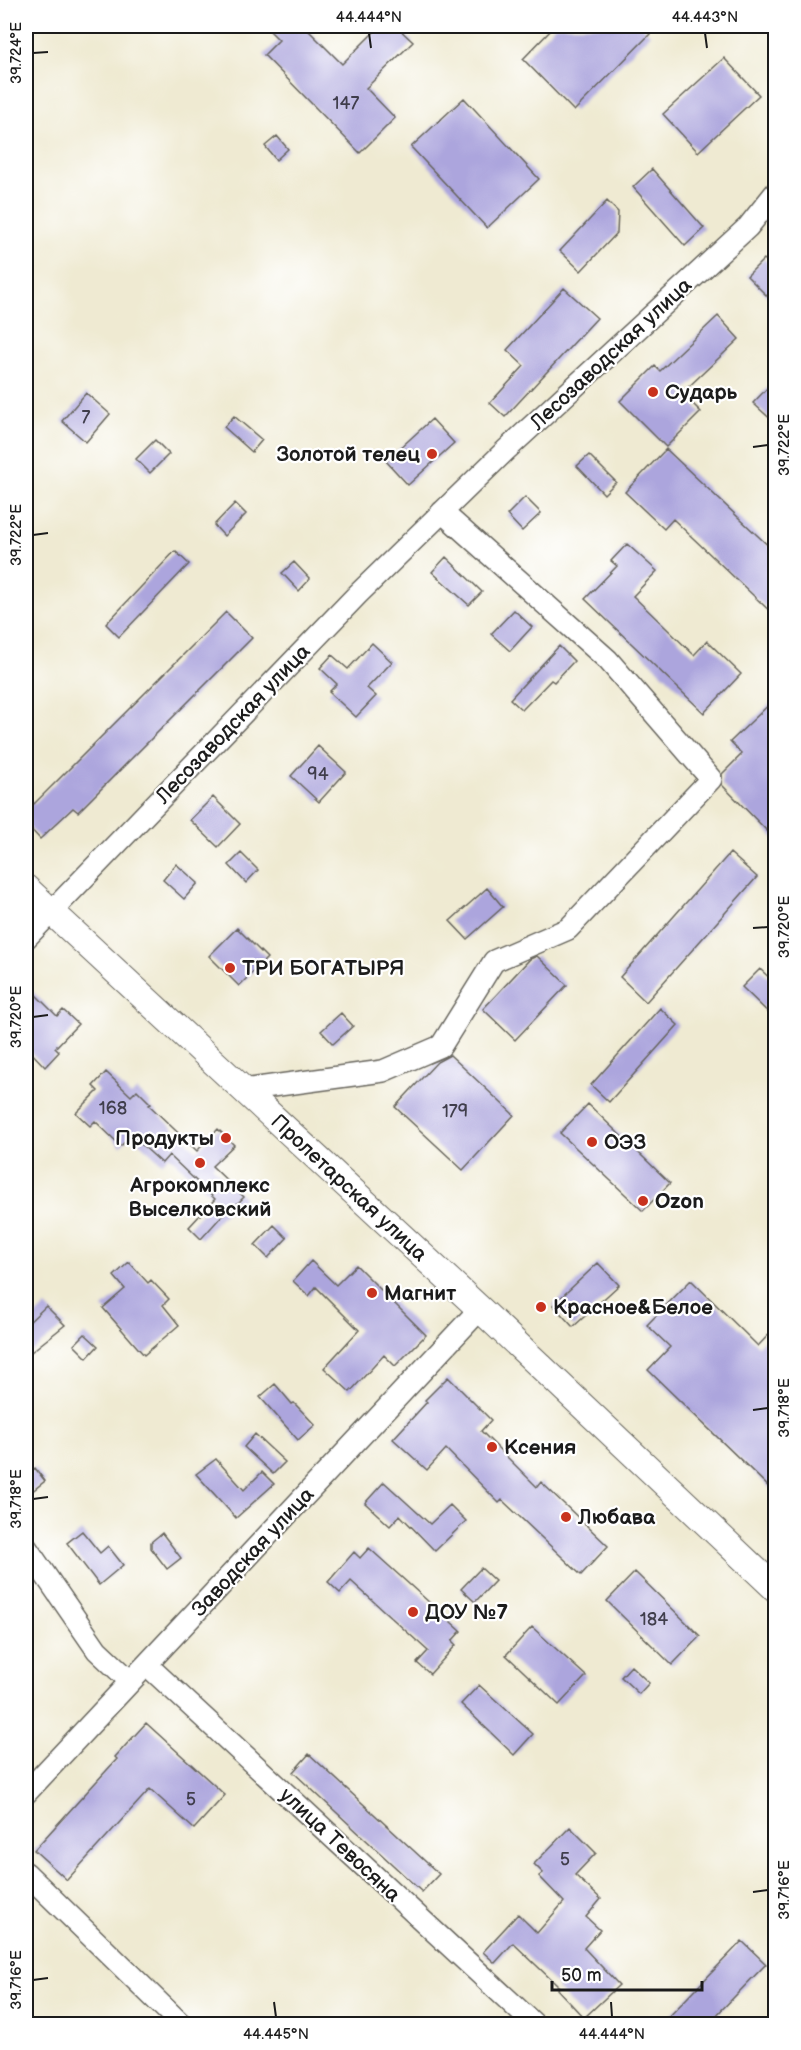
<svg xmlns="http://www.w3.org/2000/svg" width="801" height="2050" font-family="'Balsamiq Sans',sans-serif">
<rect width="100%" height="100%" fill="#fff"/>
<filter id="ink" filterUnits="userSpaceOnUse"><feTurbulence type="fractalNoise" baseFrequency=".0167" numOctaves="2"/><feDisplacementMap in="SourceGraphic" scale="12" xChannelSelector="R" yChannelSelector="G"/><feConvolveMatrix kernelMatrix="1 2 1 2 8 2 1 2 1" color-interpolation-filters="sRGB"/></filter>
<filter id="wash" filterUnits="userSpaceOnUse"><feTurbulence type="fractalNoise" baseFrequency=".008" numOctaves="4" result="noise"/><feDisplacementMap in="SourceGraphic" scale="24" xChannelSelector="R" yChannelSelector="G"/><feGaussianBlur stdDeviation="1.35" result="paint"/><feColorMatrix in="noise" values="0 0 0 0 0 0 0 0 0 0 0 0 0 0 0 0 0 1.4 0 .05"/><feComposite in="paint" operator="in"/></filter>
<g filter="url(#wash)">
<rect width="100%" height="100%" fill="#efead2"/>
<g id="blocks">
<path fill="#aca5dd" d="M265,26H304L342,64L380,26H396L413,42L366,88L395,118L360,153L264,55L279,40Z
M555,26H641L650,34L574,111L523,59Z
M724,58L759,95L698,152L663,114Z
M464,98L539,179L487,228L411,147Z
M277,136L288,149L276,160L265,146Z
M652,169L704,228L685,246L633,187Z
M607,201L618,212L617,233L581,271L560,251Z
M764,259L776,270V305L747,276Z
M564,288L597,318L505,417L490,403L524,366L507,350Z
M718,316L739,339L682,393L701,412L666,447L620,401L655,366L660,371Z
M776,379V424L753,403Z
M86,393L110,414L86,442L62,421Z
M234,416L262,440L252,452L224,427Z
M432,419L454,443L408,485L386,461Z
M155,440L169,454L150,473L136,459Z
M666,449L776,553V617L673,519L664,529L625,492Z
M589,455L616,482L604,494L577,466Z
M525,497L541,513L522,531L507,515Z
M235,503L246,514L224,536L214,525Z
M627,544L657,571L633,596L694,655L707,641L741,674L704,713L585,599L617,566L611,561Z
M175,551L189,564L119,637L106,624Z
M446,557L482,592L469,605L432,572Z
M294,562L310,579L299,591L282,573Z
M514,610L532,627L510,651L491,634Z
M226,612L252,638L78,812L73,808L40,839L26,824V795L34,804Z
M372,643L392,662L367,688L376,696L356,717L329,692L337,684L320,668L332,655L348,669Z
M559,646L574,661L554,682L551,680L522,710L510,699Z
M776,698V840L722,785V774L742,754L730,742Z
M318,746L346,772L319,802L291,776Z
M213,797L240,824L218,847L190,820Z
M241,853L258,870L246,883L229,865Z
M730,853L757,877L646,1002L620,977Z
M176,864L198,883L184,899L163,880Z
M487,888L503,907L467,939L450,921Z
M237,928L267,958L239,986L209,956Z
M537,956L567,985L515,1040L483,1009L530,959Z
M760,969L776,984V1020L742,987Z
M26,985L57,1016L63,1010L78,1024L55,1048L59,1052L45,1067L26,1047Z
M660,1008L678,1025L609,1102L591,1085Z
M341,1013L353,1026L333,1044L321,1031Z
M450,1055L514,1115L463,1170L395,1107L437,1062Z
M106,1072L131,1096L137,1090L151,1104L149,1105L197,1151L218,1129L234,1145L212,1166L244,1197L229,1212L227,1210L201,1239L189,1227L215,1199L169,1155L162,1163L131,1135L121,1146L95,1121L90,1126L76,1113L98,1091L93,1086Z
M588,1104L670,1183L643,1211L560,1133Z
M274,1225L287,1238L268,1258L255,1245Z
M311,1261L336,1285L356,1265L426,1335L395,1366L384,1355L350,1392L324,1368L359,1330L316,1287L309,1296L293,1281Z
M129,1262L148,1283L151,1280L169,1299L163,1305L179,1325L144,1355L103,1308L125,1289L114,1276Z
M598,1263L619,1285L573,1327L553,1305Z
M691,1280L758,1346L776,1327V1494L648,1370L670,1347L647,1325Z
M46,1306L65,1325L26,1356V1325Z
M85,1334L98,1346L87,1358L74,1345Z
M448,1377L491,1420L481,1431L537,1487L541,1482L608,1546L581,1575L502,1500L499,1503L446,1449L427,1470L393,1439L427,1402L425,1400Z
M275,1384L292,1404L294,1403L315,1425L298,1440L260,1397Z
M255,1434L285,1462L273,1474L244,1447Z
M216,1459L244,1490L262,1472L274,1484L236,1518L196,1474Z
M35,1468L45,1481L26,1496V1476Z
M384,1482L430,1524L450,1505L466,1521L435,1551L400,1515L390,1526L365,1503Z
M82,1531L100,1553L108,1546L123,1565L99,1585L67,1543Z
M162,1533L181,1558L167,1569L151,1548V1542Z
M369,1548L461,1631L452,1641L456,1645L430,1674L417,1663L428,1651L351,1581L340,1593L328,1582L354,1552L360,1558Z
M481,1568L495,1581L475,1602L461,1589Z
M635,1572L700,1636L672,1665L607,1601Z
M532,1627L586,1676L559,1705L506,1655Z
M631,1666L649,1683L639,1694L621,1677Z
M479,1685L533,1734L514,1755L461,1704Z
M146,1723L225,1795L194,1829L150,1789L67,1880L34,1850L117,1759L115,1757Z
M309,1754L439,1874L422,1892L293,1772Z
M570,1827L596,1853L575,1875L601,1899L586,1917L600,1930L584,1948L619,1985L584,2018L557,1989L559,1987L513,1943L495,1963L483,1952L518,1914L537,1933L564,1902L539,1876L543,1873L534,1864Z
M742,1941L766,1964L707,2025H661Z"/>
</g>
</g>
<g filter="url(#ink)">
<use href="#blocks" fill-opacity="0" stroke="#66645c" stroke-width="1.5"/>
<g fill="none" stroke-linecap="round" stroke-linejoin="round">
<defs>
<path id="minor" d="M26,938L358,594L506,450L748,227L776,192
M243,1090L383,1071L441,1046L494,961L568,929L711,779L608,660L442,512
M26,1547L97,1650L130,1681
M147,1665L534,2024
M26,1793L480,1309
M26,1873L181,2024"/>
<path id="tertiary" d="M26,888L480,1309L776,1589"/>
</defs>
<use href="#minor" stroke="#66645c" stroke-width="24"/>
<use href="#tertiary" stroke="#66645c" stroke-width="28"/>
<use href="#minor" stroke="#fff" stroke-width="21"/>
<use href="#tertiary" stroke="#fff" stroke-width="26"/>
</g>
</g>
<path fill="none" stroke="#1c1c1c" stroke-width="2" d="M369,33L371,48M705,33L707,48M33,53L48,52M753,447L768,445M33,535L48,533M753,928L768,927M33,1017L48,1015M753,1410L768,1408M33,1499L48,1497M753,1892L768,1890M33,1980L48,1978M274,2002L276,2017M611,2002L612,2017"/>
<g fill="#c8321e" stroke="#fff" stroke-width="2">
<circle cx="653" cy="392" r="6"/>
<circle cx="432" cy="454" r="6"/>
<circle cx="230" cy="968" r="6"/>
<circle cx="226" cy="1138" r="6"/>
<circle cx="592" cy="1142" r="6"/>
<circle cx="200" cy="1163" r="6"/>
<circle cx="643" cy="1201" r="6"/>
<circle cx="372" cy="1293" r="6"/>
<circle cx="541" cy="1307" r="6"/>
<circle cx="492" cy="1447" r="6"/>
<circle cx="566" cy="1517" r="6"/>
<circle cx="413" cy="1612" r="6"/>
</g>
<g text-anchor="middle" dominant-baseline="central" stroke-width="4.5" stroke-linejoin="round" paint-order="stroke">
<g font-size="18" fill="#403e4c">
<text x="346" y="103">147</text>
<text x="86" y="417">7</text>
<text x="318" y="774">94</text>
<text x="113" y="1108">168</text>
<text x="455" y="1111">179</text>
<text x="654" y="1619">184</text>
<text x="191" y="1799">5</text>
<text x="565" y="1859">5</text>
</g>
<g font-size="21" fill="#1c1c1c" stroke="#fff">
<text transform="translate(611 354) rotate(-43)">Лесозаводская улица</text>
<text transform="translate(233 724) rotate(-46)">Лесозаводская улица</text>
<text transform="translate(349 1188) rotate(43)">Пролетарская улица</text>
<text transform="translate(253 1552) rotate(-47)">Заводская улица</text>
<text transform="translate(340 1845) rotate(43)">улица Тевосяна</text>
</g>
<g font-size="21" font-weight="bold" fill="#1c1c1c" stroke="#fff" text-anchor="start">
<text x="665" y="392">Сударь</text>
<text x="420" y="454" text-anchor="end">Золотой телец</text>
<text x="242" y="968">ТРИ БОГАТЫРЯ</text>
<text x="214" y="1138" text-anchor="end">Продукты</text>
<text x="604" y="1142">ОЭЗ</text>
<text x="200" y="1185" text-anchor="middle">Агрокомплекс<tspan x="200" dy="24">Выселковский</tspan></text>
<text x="655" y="1201">Ozon</text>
<text x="384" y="1293">Магнит</text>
<text x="553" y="1307">Красное&amp;Белое</text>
<text x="504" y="1447">Ксения</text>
<text x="578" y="1517">Любава</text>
<text x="425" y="1612">ДОУ №7</text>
</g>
</g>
<rect width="801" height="2050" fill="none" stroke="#fff" stroke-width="66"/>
<path d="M552 1981v9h150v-9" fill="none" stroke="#1c1c1c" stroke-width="3"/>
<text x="561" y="1981" font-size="18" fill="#1c1c1c" stroke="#ffffff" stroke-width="4.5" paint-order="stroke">50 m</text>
<rect x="33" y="33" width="735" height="1984" fill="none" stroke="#1c1c1c" stroke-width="2"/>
<g font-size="15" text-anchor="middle" fill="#1c1c1c">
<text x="369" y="22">44.444°N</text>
<text x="705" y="22">44.443°N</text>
<text transform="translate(16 53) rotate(-90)" y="5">39.724°E</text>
<text transform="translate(784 445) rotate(-90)" y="5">39.722°E</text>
<text transform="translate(16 535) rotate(-90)" y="5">39.722°E</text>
<text transform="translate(784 927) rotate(-90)" y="5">39.720°E</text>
<text transform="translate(16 1017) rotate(-90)" y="5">39.720°E</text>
<text transform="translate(784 1408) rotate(-90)" y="5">39.718°E</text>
<text transform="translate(16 1499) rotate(-90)" y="5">39.718°E</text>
<text transform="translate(784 1890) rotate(-90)" y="5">39.716°E</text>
<text transform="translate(16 1980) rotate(-90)" y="5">39.716°E</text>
<text x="276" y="2039">44.445°N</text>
<text x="612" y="2039">44.444°N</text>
</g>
</svg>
